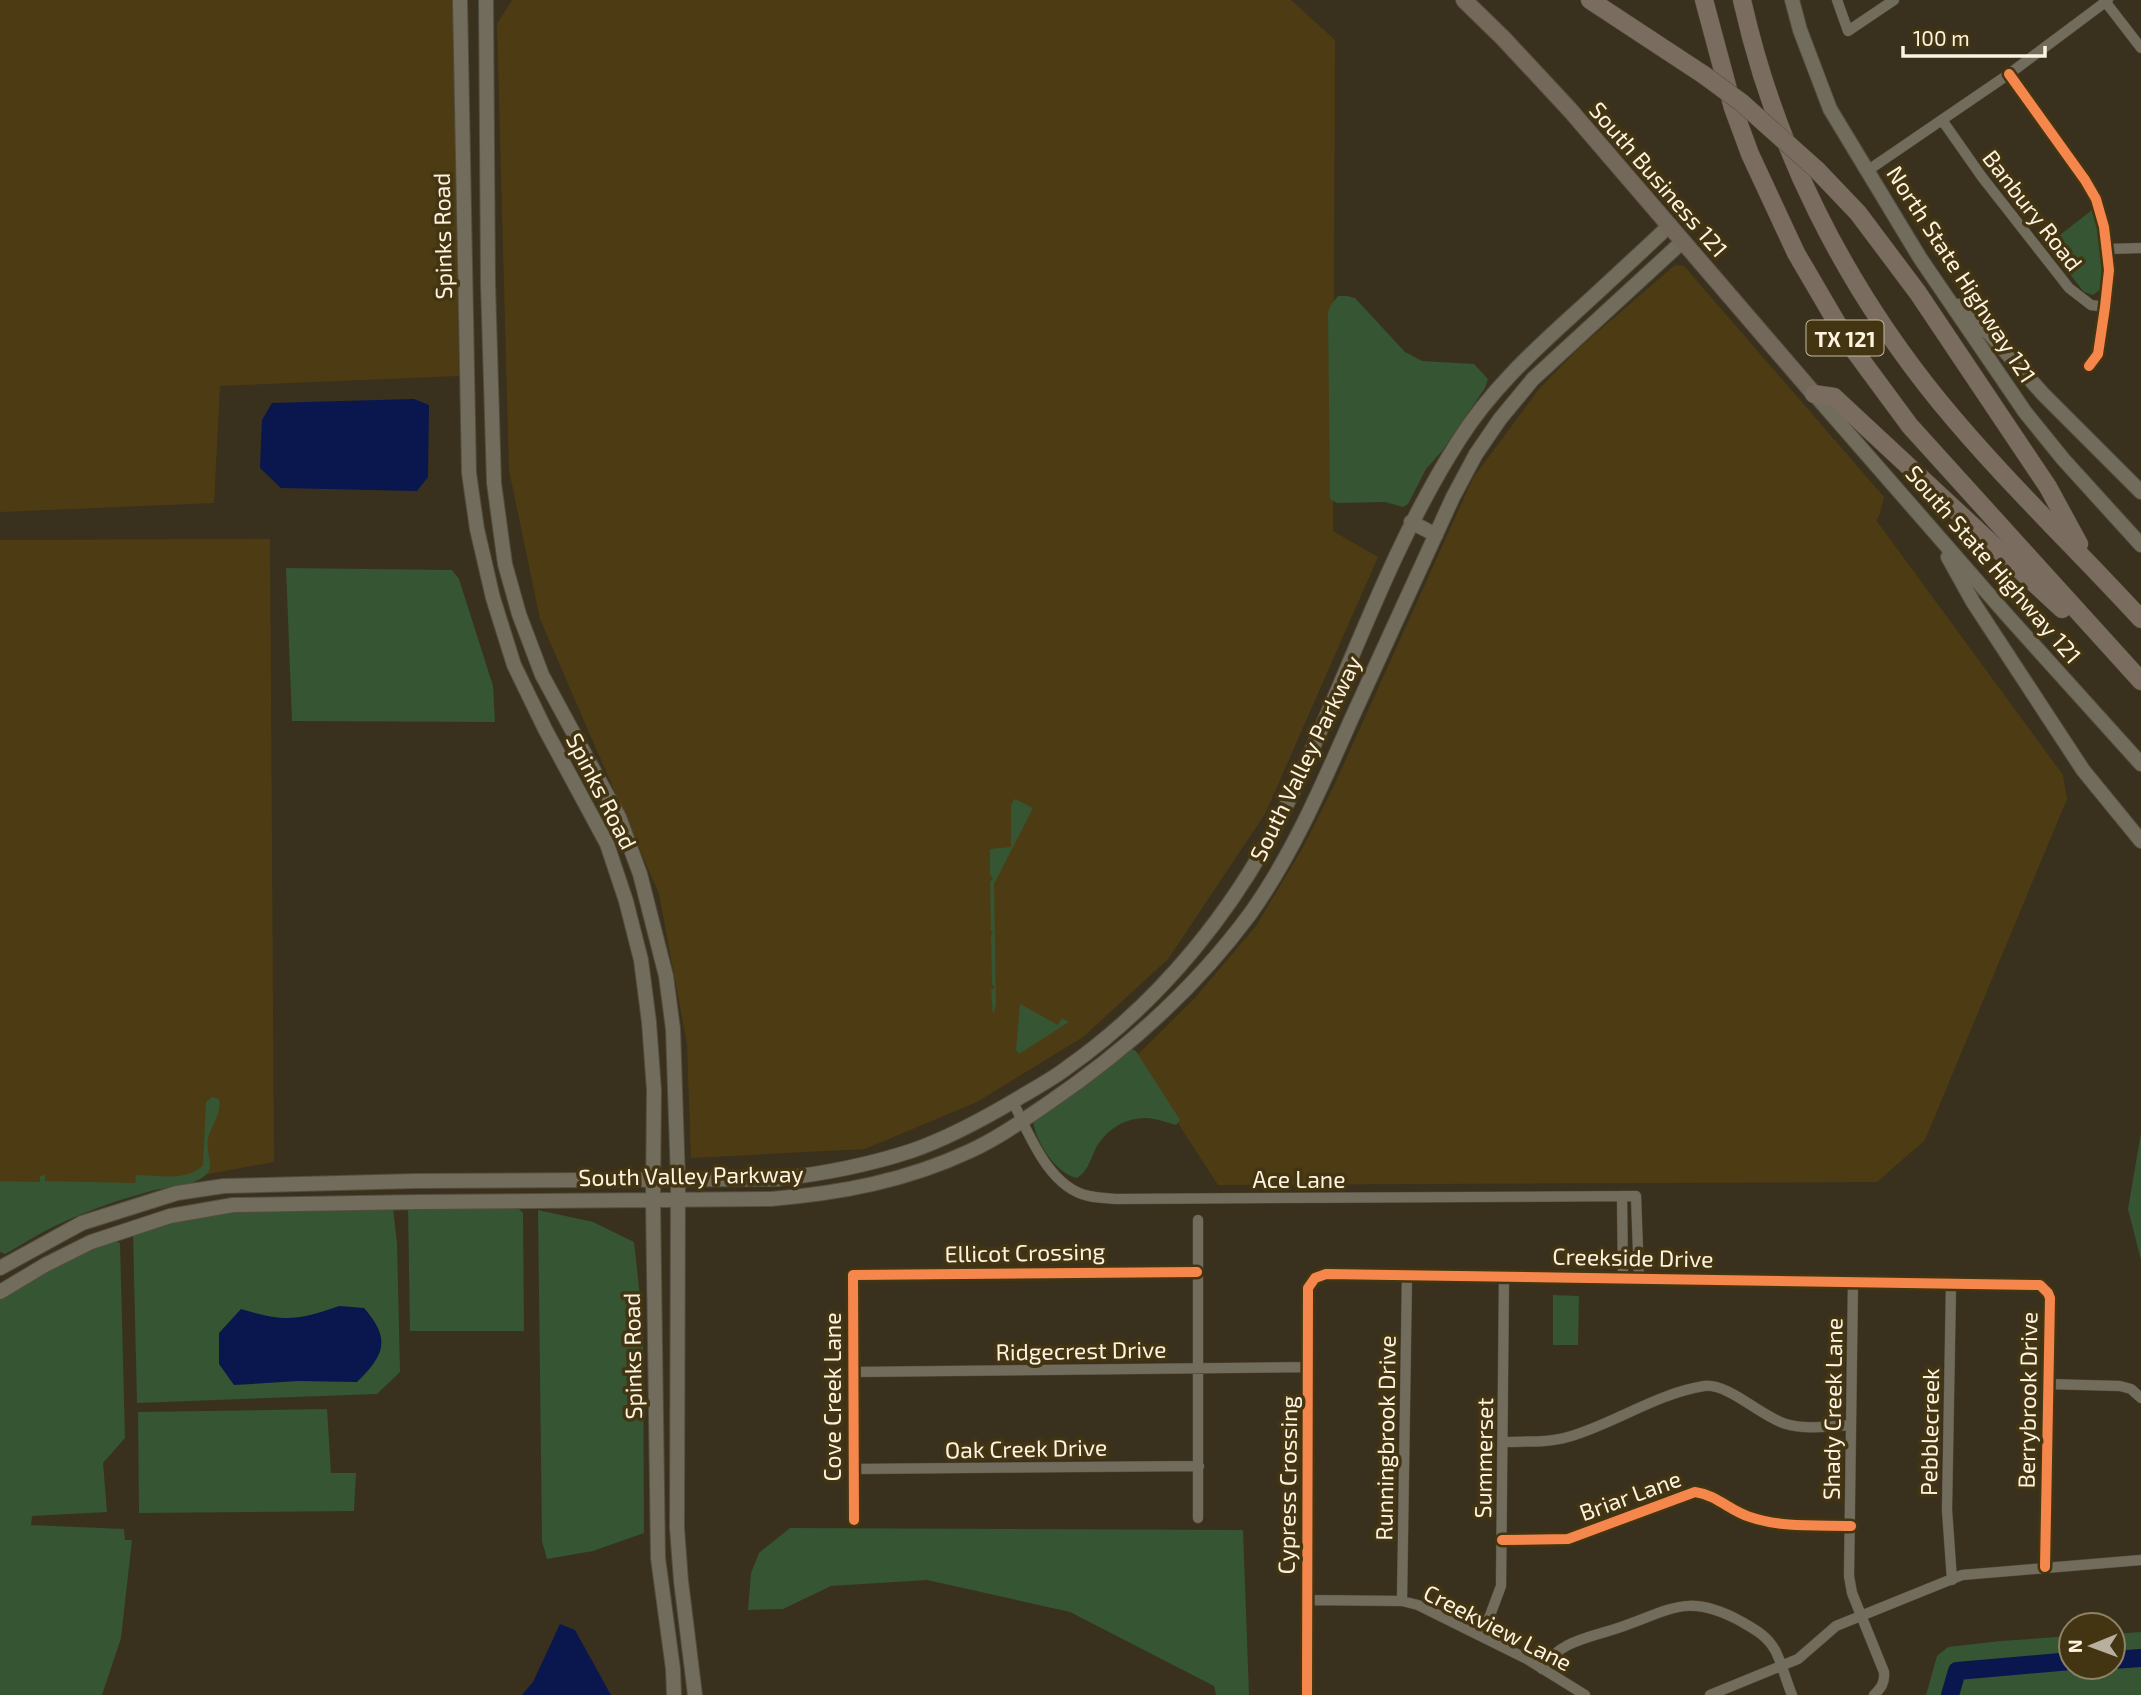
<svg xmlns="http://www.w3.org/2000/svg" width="2141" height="1695" font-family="'Exo 2',sans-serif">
<rect width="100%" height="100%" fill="#39311d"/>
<path fill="#4d3c13" d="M0,0H453L459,376L220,386L214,503L0,512Z
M512,0H1291L1335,40L1333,531L1378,557L1265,814L1168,959L1083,1037L977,1102L865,1149L691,1158L687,1044L659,894L540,619L509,470L497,24Z
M1675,265L1684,266L1884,497L1879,516L1876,520L2063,775L2067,799L1925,1140L1877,1182L1218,1185L1135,1057L1194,999L1256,926L1301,851L1333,788L1473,478L1539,389L1579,348Z
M270,539L274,1162L141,1186L0,1184V540Z"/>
<path fill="#355533" d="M2092,210C2102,236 2102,261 2101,289L2093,295L2084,292L2047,245Z
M1338,296H1347L1355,298L1405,352L1422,361L1474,364L1488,379L1485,388L1442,451L1426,469L1408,504L1403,507L1385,502L1337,503L1330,499L1328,313L1330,306Z
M286,568L452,570L459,579L493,686L495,722L292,721Z
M1015,799L1033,808L994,884L996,1005L993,1015L991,990L994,989V985H992L991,936L993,932L991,931L990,881L993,880L990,874V849L1011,847V805Z
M1020,1004L1058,1025L1062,1018L1069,1022L1019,1054L1016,1050Z
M1131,1049L1136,1051L1180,1120L1176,1125C1168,1123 1161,1120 1154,1119C1130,1114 1105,1129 1095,1150C1090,1161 1087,1172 1077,1178C1055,1173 1036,1142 1033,1121Z
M212,1097L219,1099C222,1114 211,1125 208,1139C206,1150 211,1159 210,1169C201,1187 170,1186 151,1191C115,1201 77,1214 43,1232C30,1239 18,1247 5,1254L0,1252V1181L40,1182V1176L45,1175V1181L135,1183L136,1175C157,1175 188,1182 203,1165L206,1102Z
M2141,1133V1260L2128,1209Z
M408,1206L518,1208L523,1213L524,1331H410Z
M393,1208L397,1243L400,1372L377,1394L137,1403L133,1233L179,1218L246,1211Z
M538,1210L593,1222L634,1242L643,1324L644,1533L593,1551L547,1559L542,1541Z
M115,1241L120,1243L125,1438L103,1463L107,1512L32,1516L31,1525L124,1529L125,1540H132L121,1638L102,1695H0V1299C34,1277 74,1244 115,1241Z
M1553,1295L1579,1296L1578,1345H1553Z
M327,1409L331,1473H356L354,1511L139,1513L138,1412Z
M790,1528L1243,1530L1249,1695H1216L1214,1686L1070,1612L927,1580L831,1586L783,1609L748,1610L751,1573L759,1553Z
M2141,1632V1695H1926L1937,1656L1948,1647L2001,1641L2071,1636V1667H2113V1634Z"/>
<path fill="#0a164e" d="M414,399L429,405L428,477L417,491L281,488L260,468L262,420L272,403Z
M339,1306L364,1308C391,1339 385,1355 357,1382L298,1381L234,1385L219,1364V1333L241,1309C284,1322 297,1321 339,1306Z
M560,1624L575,1630L611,1695H522L533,1682Z"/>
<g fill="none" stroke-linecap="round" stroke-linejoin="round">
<path stroke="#0a164e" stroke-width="18" d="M2113,1660L2141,1658
M1950,1695L1957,1671L2071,1661"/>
<defs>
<path id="street" d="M1837,0L1848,31L1894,0
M2104,0L2141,48
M2009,74L2085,180L2096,199L2104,227L2109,270L2105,307L2098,354L2089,366
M1942,120L1982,177L2069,288L2091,305L2105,307
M1867,171L2009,74L2108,0
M2108,249L2141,248
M1013,1102C1029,1134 1049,1188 1089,1196C1098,1198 1107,1198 1116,1199L1636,1196L1639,1278
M1622,1196L1623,1278
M1198,1220V1518
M1853,1281L1849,1576L1852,1593L1884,1672C1885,1683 1881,1688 1874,1695
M1951,1285L1947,1510L1952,1580
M853,1372L1309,1367
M2047,1384L2120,1386L2131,1389L2141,1398
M1503,1442C1525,1441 1547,1443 1568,1437C1614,1424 1655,1394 1704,1386C1729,1383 1761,1417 1786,1424C1806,1430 1829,1426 1850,1425
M853,1469L1199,1466
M854,1520L853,1275L1197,1272
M1502,1540L1568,1539L1695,1492C1717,1495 1730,1511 1750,1517C1782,1528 1818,1525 1851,1526
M1307,1600L1402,1601L1418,1605L1527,1659L1585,1695
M1402,1601L1407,1275
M1478,1634L1489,1618L1501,1586L1504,1277
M1542,1669C1558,1642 1587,1638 1615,1629C1670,1611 1686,1591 1742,1622C1756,1630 1767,1636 1775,1650C1782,1663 1786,1681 1792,1695
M1307,1695L1308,1288L1315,1278L1326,1274L2040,1285L2048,1293L2050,1298L2045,1567
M1710,1695L1798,1659L1836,1626L1962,1575L2141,1560"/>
<path id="secondary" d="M460,0L469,473L477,529L493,598L514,665L545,729L607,844L626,901L641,960L649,1022L654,1090L653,1200L658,1558L673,1669L674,1695
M486,0L488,284L494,483L505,564L519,614L542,675L619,817L640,874L666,976L673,1029L678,1180L677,1528L681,1581L695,1695
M1792,0L1800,30L1830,109L1920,258L2025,412L2063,459L2141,545
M1958,306L1990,334L2043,394L2141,492
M1814,394L2005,613L2141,764
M1411,522L1436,535
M1948,557L1973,602L2083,770L2141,841
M0,1268L82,1223L177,1193L224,1186L415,1181L777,1179C822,1174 868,1165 911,1151C949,1138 987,1117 1022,1096C1037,1087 1054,1078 1068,1067C1160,1002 1237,908 1286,806C1345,685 1386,554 1459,440C1490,391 1531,353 1574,314C1606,285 1638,255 1670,225
M0,1292L45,1265L91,1242L170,1216L233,1205L418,1202L771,1199C841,1193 906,1181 970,1151C998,1138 1022,1121 1047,1104C1125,1051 1194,990 1250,914C1292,855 1321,788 1350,722C1385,647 1419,572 1453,497L1476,454L1500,419L1533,379L1683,241"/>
<path id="primary" d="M1464,0L1503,38L1570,110L1814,394"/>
<path id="highway" d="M1590,0L1704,75
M1704,0L1733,108L1750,154L1796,253L1848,342L1910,426L2141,681
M1742,0C1775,148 1844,284 1939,401C2002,478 2074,546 2141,619
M1817,170L1858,213L1918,293L2048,487L2079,544
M1814,394L1834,397L2062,609"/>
</defs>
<use href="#street" stroke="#534d3e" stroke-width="11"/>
<use href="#secondary" stroke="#534d3e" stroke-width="16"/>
<use href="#primary" stroke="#534d3e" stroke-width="18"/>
<use href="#highway" stroke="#534d3e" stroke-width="19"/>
<use href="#street" stroke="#726c5d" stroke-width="10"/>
<use href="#secondary" stroke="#726c5d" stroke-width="14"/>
<use href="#primary" stroke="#74685a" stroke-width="16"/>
<use href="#highway" stroke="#7a6d60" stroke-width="18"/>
<defs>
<path id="highway-bridge" d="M1704,75L1742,103L1817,170"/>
</defs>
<use href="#highway-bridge" stroke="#534d3e" stroke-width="19" stroke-linecap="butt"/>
<use href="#highway-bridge" stroke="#7a6d60" stroke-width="18"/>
<defs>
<path id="cycleway" d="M2009,74L2085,180L2096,199L2104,227L2109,270L2105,307L2098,354L2089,366
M854,1520L853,1275L1197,1272
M1502,1540L1568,1539L1695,1492C1717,1495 1730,1511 1750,1517C1782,1528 1818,1525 1851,1526
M1307,1695L1308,1288L1315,1278L1326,1274L2040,1285L2048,1293L2050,1298L2045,1567"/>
</defs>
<use href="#cycleway" stroke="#443512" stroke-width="15"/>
<use href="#cycleway" stroke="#f5874c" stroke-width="10"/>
</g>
<g text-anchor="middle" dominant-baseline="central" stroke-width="7" stroke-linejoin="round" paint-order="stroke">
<rect fill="#443512" stroke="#c6baa2" stroke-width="2" x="1806.5" y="320.5" width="77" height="35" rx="5"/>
<g font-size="21" font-weight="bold" fill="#fdf3e0">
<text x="1845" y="338">TX 121</text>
</g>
<g font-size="23" fill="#fdf3e0" stroke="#443512">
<text transform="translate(1659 179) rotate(49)">South Business 121</text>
<text transform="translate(2033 210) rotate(52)">Banbury Road</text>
<text transform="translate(442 236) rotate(-91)">Spinks Road</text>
<text transform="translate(1962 274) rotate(57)">North State Highway 121</text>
<text transform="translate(1994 564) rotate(49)">South State Highway 121</text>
<text transform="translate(1305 758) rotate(-64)">South Valley Parkway</text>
<text transform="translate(602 791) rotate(63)">Spinks Road</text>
<text transform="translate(691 1175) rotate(-1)">South Valley Parkway</text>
<text x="1299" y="1179">Ace Lane</text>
<text transform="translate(1025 1252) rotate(-1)">Ellicot Crossing</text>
<text transform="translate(1633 1257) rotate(1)">Creekside Drive</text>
<text transform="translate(1081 1350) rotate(-1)">Ridgecrest Drive</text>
<text transform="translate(632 1356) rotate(-91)">Spinks Road</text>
<text transform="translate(832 1397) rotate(-90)">Cove Creek Lane</text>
<text transform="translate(2027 1400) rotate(-89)">Berrybrook Drive</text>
<text transform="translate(1832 1409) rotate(-89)">Shady Creek Lane</text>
<text transform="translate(1929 1432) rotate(-89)">Pebblecreek</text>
<text transform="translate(1385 1438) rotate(-89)">Runningbrook Drive</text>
<text transform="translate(1026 1448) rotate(-1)">Oak Creek Drive</text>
<text transform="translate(1483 1458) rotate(-89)">Summerset</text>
<text transform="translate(1287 1485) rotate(-89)">Cypress Crossing</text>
<text transform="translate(1630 1495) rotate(-20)">Briar Lane</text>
<text transform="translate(1498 1627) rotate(27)">Creekview Lane</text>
</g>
</g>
<g transform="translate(2092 1646) rotate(269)"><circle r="33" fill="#443512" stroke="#8e8164" stroke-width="2"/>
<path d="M0-5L12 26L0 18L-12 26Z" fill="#b8af9c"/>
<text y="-10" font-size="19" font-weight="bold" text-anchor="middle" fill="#fdf3e0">N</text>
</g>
<path d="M1903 46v10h142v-10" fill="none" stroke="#fdf3e0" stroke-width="3.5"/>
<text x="1913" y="46" font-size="21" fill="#fdf3e0" stroke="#443512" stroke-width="5" paint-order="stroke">100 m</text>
</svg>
